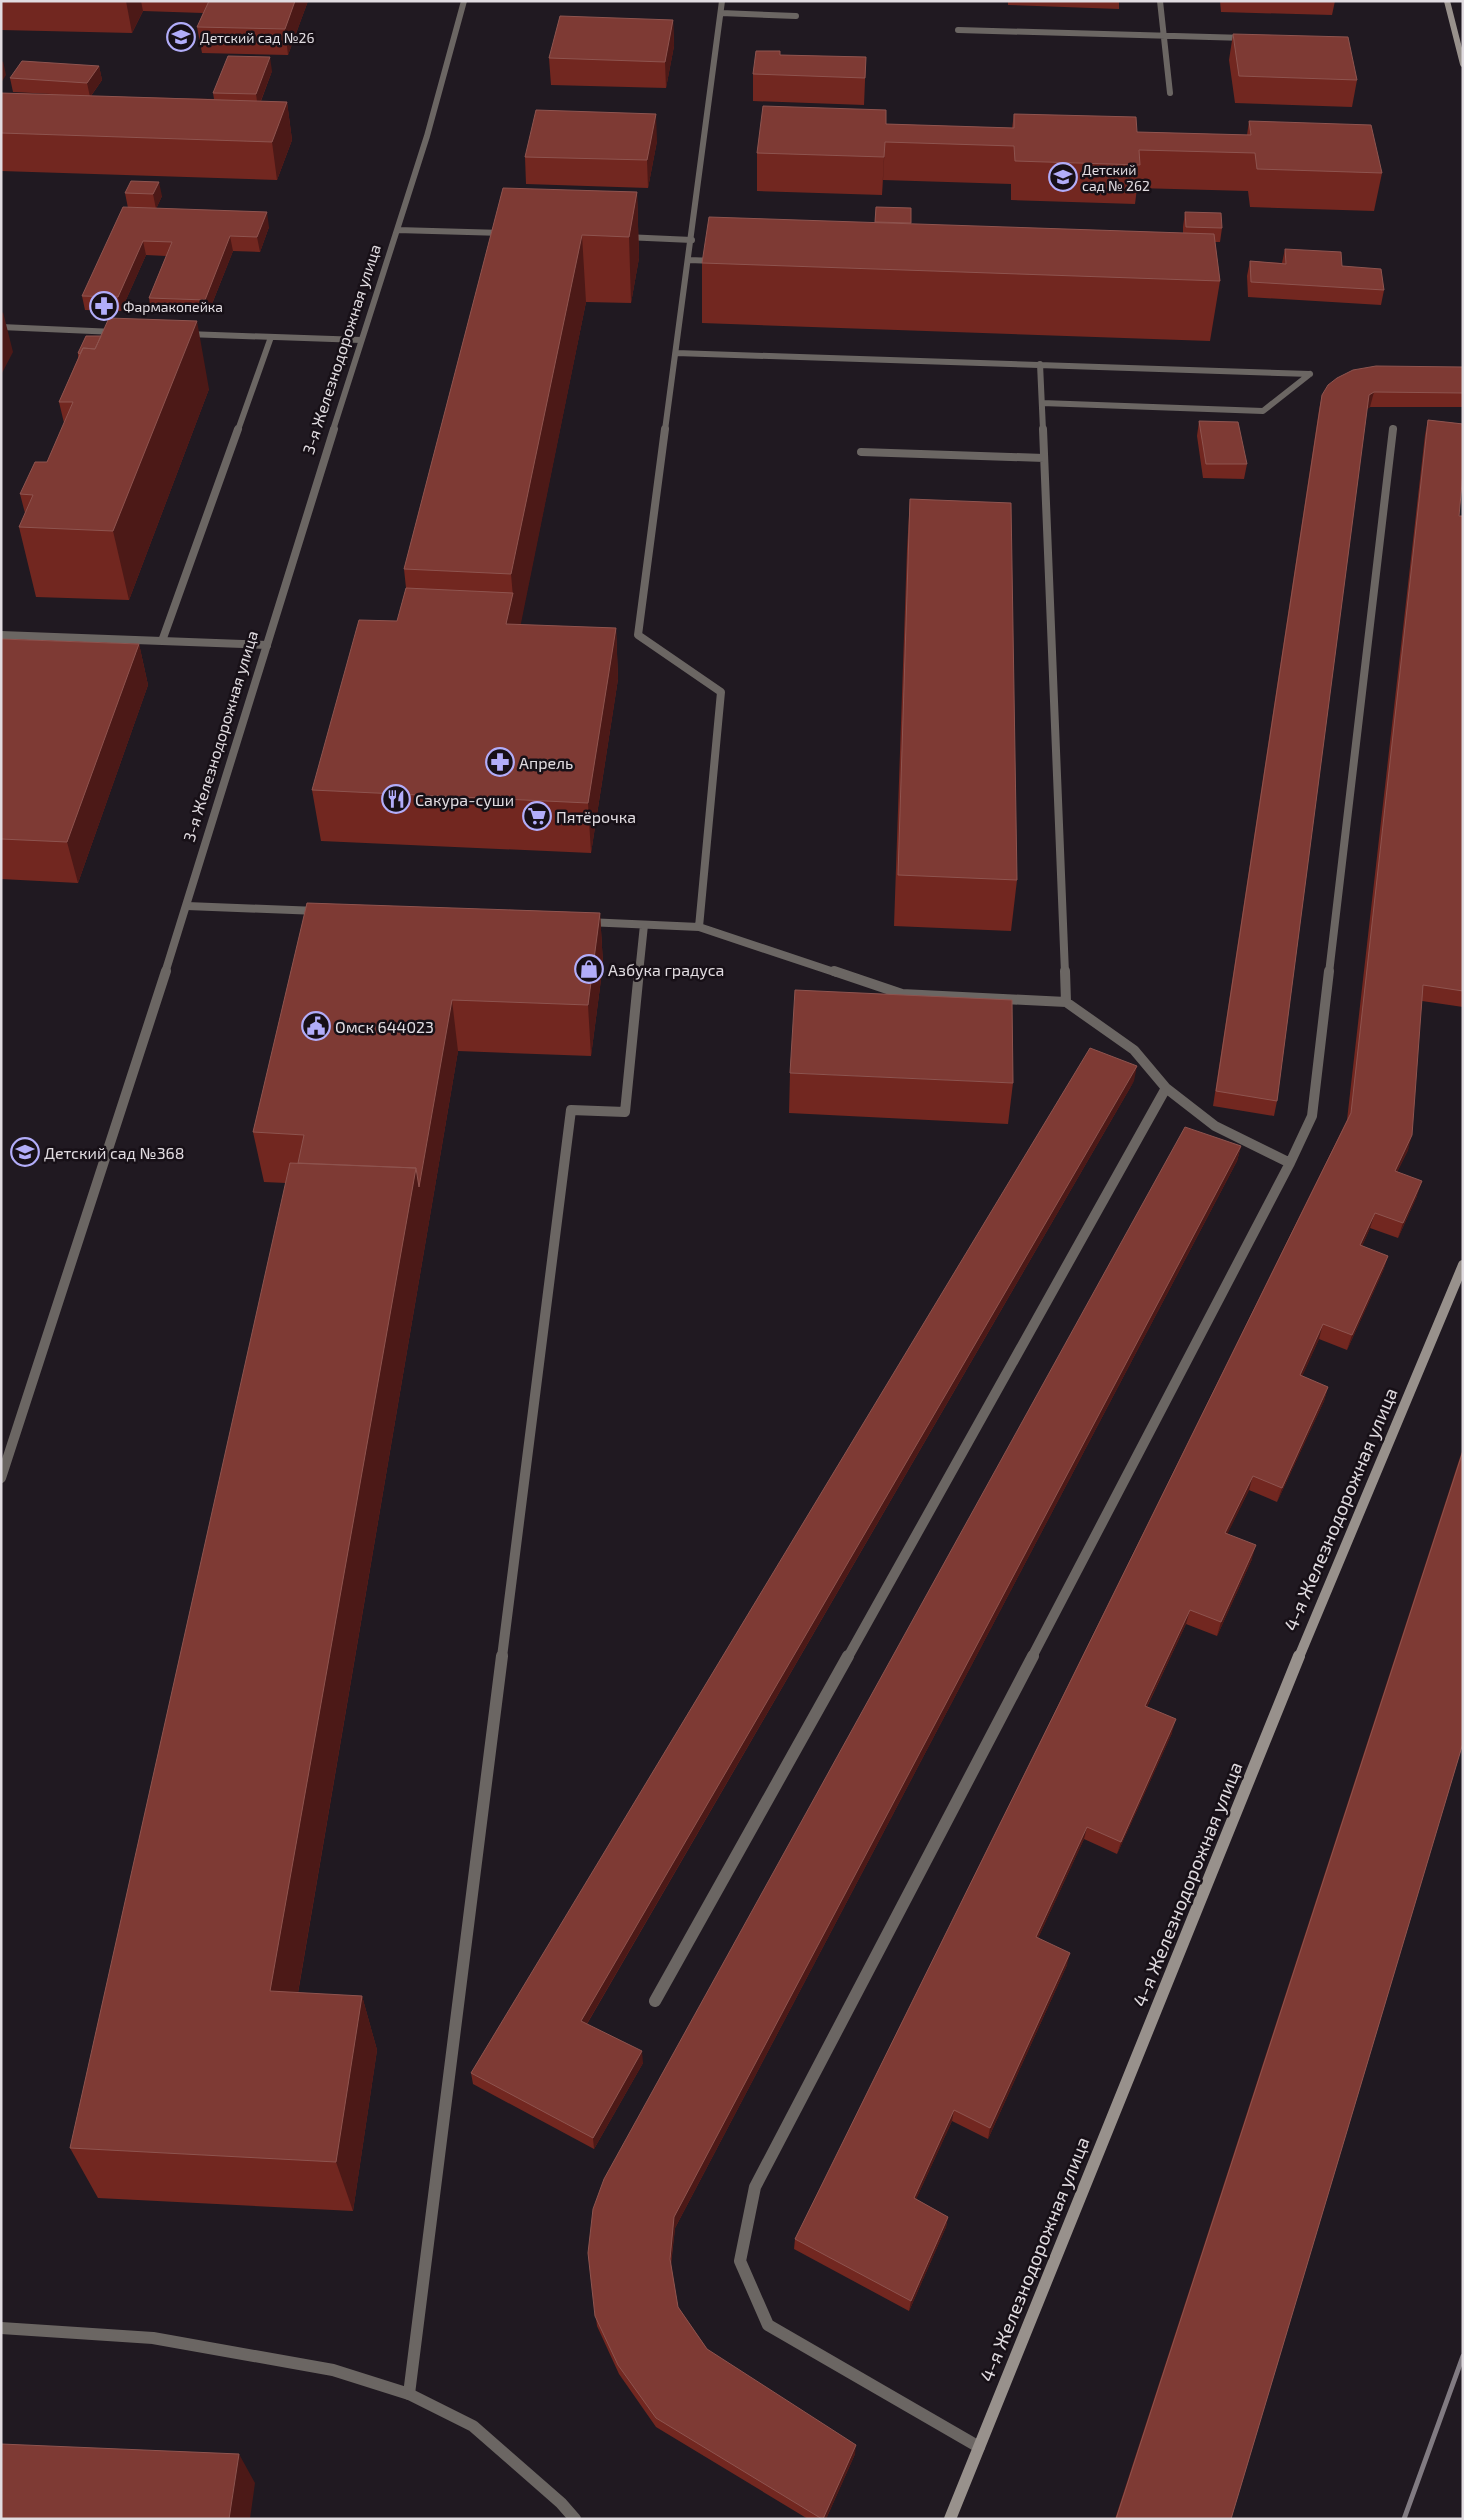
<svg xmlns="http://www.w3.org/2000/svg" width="1464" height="2520" font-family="'Exo 2',sans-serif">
<rect width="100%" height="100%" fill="#201921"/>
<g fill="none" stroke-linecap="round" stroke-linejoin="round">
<path stroke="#6b6663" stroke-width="6" d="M1160,1L1170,93
M721,13L796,16
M958,30L1245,38
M689,260L715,261
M1,327L115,332
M187,334L361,340
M676,353L1310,374
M1040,364L1043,430
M1042,403L1263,411L1310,374
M238,430L271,337
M665,430L722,1"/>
<path stroke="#6b6663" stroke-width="8" d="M665,429L638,635L721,692L699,927
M1043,429L1065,973
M861,452L1044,458
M1,635L267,645
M162,641L238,429
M187,906L318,911
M587,922L699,927L837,973
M639,973L644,925
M1329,973L1393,429"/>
<path stroke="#6b6663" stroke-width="10" d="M834,971L902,994L1066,1002L1134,1050L1166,1088L848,1657
M1065,971L1066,1002
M1166,1088L1215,1126L1290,1163
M502,1657L571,1110L625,1112L639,971
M1032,1657L1290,1163L1312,1116L1329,971"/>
<path stroke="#6b6663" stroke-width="12" d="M655,2001L848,1656
M409,2394L502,1656
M979,2447L768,2325L740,2261L755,2187L1033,1656"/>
<path stroke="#6b6663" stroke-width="6" d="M397,230L503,233
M625,237L692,240
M333,430L427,136L464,1"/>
<path stroke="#6b6663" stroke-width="8" d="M165,973L334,429"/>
<path stroke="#6b6663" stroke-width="10" d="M1,1478L166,971"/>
<path stroke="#6b6663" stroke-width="12" d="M1,2328L153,2338L333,2370L409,2394L473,2426L561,2503L575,2519"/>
<path stroke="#98918c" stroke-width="6" d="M1447,1L1463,64"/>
<path stroke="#98918c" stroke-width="10" d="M1299,1657L1463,1265"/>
<path stroke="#98918c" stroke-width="12" d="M950,2519L1299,1656"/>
<path stroke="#817b82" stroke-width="5" d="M1404,2519L1463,2356"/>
</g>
<path fill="#722720" d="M1,1H308L288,55L202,53L197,27L203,13L143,11L132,33L1,30Z
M864,1H892V2Z
M1008,1H1119V9L1008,5Z
M1220,1H1335L1332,15L1221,12Z
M673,20L674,46L666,88L551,85L549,58Z
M1233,34L1357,80L1352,107L1235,103L1229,60Z
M780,55L866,57L864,105L753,101V74Z
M99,66L102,80L91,96L214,99L213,93L272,71L261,101L287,102L292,140L277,180L1,171V93L52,94L13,92L10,78Z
M1014,114L1137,132L1247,135L1249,121L1382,173L1374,211L1250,207L1248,191L1137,188L1135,204L1011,200V184L883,180L882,195L757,191V153L886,124L1012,128Z
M657,141L648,188L526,184L525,157Z
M131,181L162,196L156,209L269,227L260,252L233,251L208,314L151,312L149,298L166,256L146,255L121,311L85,310L82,296L128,208L125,193Z
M503,188L637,192L639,258L631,303L586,302L520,625L616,628L618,679L591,853L321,841L312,790L397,621L406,588L404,569Z
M876,207L911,208V224L1183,233V227L1185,212L1222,228L1220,242H1215L1220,281L1210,341L702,323V263L875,222Z
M1285,249L1342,266L1384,290L1381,305L1248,297L1247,276L1250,261L1282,263Z
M86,336L209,389L129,600L36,597L19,527L25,513L20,494L47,462L64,423L59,402L78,358V353Z
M1463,367V407H1370L1367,409L1277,1101L1274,1116L1213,1106L1319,410L1322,395Z
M1428,420L1463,424V484H1462L1459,516H1463V1007L1422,1001L1408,1150L1397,1172L1417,1196L1398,1238L1370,1228L1362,1246L1388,1256L1383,1271L1347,1350L1319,1339L1302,1376L1328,1387L1324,1401L1277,1502L1249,1490L1227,1534L1252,1559L1217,1636L1186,1624L1147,1707L1172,1733L1117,1854L1084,1839L1038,1938L1067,1965L988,2139L952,2121L916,2199L948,2217L946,2227L909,2311L794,2249L795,2239L1347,1120L1425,435Z
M1199,421L1247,464L1244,479L1203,478L1197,436Z
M910,499L1017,880L1011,931L894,926L907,549Z
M1,639L139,644L148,685L78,883L1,879Z
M307,903L600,913L603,964L591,1056L458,1051L298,1993L362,1996L377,2050L353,2211L98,2198L70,2148L286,1183L264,1182L253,1132Z
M790,1073L1013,1083L1008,1124L789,1113Z
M1134,1081L587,2024L643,2063L594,2149L473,2084L471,2073Z
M1241,1146L1237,1161L675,2228L671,2265L678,2307L707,2349L855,2454L826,2519H808L656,2427L619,2374L597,2326L588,2253Z
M1463,1448V1743L1231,2519H1115Z"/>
<path fill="#4c1917" d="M126,1H141L143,11L132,33Z
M295,1H308L288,55L285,29Z
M673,20L674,46L666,88L665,62Z
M270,57L272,71L258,108L256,94Z
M3,61L6,75L1,83V64Z
M99,66L102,80L90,97L87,83Z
M287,102L292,140L277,180L272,142Z
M656,114L657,141L648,188L647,160Z
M885,142L883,180L882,195L884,157Z
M159,182L162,196L156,209L153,194Z
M637,192L639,258L631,303L629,237Z
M267,212L269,227L260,252L257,237Z
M582,235L586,302L517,643L511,574Z
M230,236L233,251L208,314L205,300Z
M143,241L146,255L121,311L118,297Z
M3,312L13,352L1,375V315Z
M197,321L209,389L129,600L113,531Z
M1374,392L1370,407L1366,410L1369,395Z
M513,593L517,643L506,624Z
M616,628L618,679L591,853L588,803Z
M139,644L148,685L78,883L67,842Z
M600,913L603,964L591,1056L588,1005Z
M452,1000L458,1051L289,2045L270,1991L416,1168Z
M1137,1066L1134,1081L582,2032L581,2021Z
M1412,1135L1408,1150L1390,1186L1395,1171Z
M1241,1146L1237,1161L675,2228L670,2269V2259L674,2217Z
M1422,1181L1417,1196L1398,1238L1403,1223Z
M1375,1213L1370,1228L1356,1260L1360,1245Z
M1388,1256L1383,1271L1347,1350L1352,1335Z
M1323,1324L1319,1339L1296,1390L1300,1375Z
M1328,1387L1324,1401L1277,1502L1282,1488Z
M1253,1476L1249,1490L1221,1547L1225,1533Z
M1256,1545L1252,1559L1217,1636L1221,1622Z
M1190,1610L1186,1624L1141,1719L1145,1706Z
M1176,1719L1172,1733L1117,1854L1121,1842Z
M1087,1827L1084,1839L1033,1949L1036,1937Z
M1070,1953L1067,1965L988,2139L990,2128Z
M362,1996L377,2050L353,2211L336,2162Z
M642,2051L643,2063L594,2149L593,2138Z
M954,2110L952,2121L912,2208L914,2198Z
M948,2217L946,2227L909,2311L911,2301Z
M856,2445L855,2454L826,2519H823Z
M239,2454L255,2483L250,2519H229Z"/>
<path fill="#7e3a34" stroke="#8e544f" d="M209,1H295L285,29L197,27Z
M560,16L673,20L665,62L549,58Z
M1233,34L1348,37L1357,80L1239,76Z
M756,51H780V55L866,57L865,78L753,74Z
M228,56L270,57L256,94L213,93Z
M22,61L99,66L87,83L10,78Z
M1,93L287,102L272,142L1,133Z
M763,106L886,110V124L1014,128V114L1136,117L1137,132L1251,135L1249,121L1371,125L1382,173L1257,169L1255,153L1139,150L1140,165L1015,161L1014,146L885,142L884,157L757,153Z
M536,110L656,114L647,160L525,157Z
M131,181L159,182L153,194L125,193Z
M503,188L637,192L629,237L582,235L511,574L404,569Z
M123,207L267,212L257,237L230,236L205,300L149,298L172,242L143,241L118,297L82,296Z
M876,207L911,208V223L875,222Z
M1185,212L1221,213L1222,228L1186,227Z
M709,217L1214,234L1220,281L702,263Z
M1285,249L1341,252L1342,266L1381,269L1384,290L1251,282L1250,261L1286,264Z
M109,318L197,321L113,531L19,527L33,495L20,494L35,462H47L73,402H59L83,348L95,349Z
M86,336H101L95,349L83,348L80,354L78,353Z
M1376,366L1463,367V393L1374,392L1369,395L1277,1101L1216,1091L1322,395L1328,385L1337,378L1353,370Z
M1428,420L1463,424V472L1459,516H1463V991L1423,985L1412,1135L1395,1171L1422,1181L1403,1223L1375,1213L1360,1245L1388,1256L1352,1335L1323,1324L1300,1375L1328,1387L1282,1488L1253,1476L1225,1533L1256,1545L1221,1622L1190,1610L1145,1706L1176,1719L1121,1842L1087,1827L1036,1937L1070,1953L990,2128L954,2110L914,2198L948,2217L911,2301L795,2239L1351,1113Z
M1199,421L1238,422L1247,464H1206Z
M910,499L1011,503L1017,880L898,875Z
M406,588L513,593L506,624L616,628L588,803L312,790L359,620L397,621Z
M1,639L139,644L67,842L1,839Z
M307,903L600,913L588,1005L452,1000L419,1187L416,1168L298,1163L304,1135L253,1132Z
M795,990L1012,1000L1013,1083L790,1073Z
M1090,1048L1137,1066L581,2021L642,2051L593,2138L471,2073Z
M1185,1127L1241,1146L674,2217L670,2259L678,2307L707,2349L856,2445L823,2519H822L656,2418L618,2365L595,2316L588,2253L593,2209L604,2179Z
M290,1163L416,1168L270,1991L362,1996L336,2162L70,2148Z
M1463,1451V1743L1231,2519H1116Z
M1,2444L239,2454L229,2519H1Z"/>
<defs>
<symbol id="school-ring" viewBox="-11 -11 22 22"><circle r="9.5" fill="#171017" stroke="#b2adf9" stroke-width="1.5"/><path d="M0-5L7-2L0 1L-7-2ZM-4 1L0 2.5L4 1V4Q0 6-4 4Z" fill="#b2adf9"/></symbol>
<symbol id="pharmacy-ring" viewBox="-11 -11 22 22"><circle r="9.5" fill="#171017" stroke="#b2adf9" stroke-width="1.5"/><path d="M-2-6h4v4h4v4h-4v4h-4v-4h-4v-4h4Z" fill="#b2adf9"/></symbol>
<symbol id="restaurant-ring" viewBox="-11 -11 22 22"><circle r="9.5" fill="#171017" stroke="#b2adf9" stroke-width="1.5"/><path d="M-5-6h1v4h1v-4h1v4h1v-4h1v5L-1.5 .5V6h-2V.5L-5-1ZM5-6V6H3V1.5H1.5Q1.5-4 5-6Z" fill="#b2adf9"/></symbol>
<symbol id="supermarket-ring" viewBox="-11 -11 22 22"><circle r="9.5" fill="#171017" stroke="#b2adf9" stroke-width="1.5"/><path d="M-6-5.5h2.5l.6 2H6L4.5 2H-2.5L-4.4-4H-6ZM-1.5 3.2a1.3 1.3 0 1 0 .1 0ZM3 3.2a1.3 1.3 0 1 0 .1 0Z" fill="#b2adf9"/></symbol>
<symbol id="shop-ring" viewBox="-11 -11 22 22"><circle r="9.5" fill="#171017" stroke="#b2adf9" stroke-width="1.5"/><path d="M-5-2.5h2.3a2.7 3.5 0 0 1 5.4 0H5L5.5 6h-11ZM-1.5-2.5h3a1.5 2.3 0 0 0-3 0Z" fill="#b2adf9"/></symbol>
<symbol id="civic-ring" viewBox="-11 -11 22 22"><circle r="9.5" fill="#171017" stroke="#b2adf9" stroke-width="1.5"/><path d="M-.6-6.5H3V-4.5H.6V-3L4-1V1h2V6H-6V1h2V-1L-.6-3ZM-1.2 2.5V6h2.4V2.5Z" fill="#b2adf9"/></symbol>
</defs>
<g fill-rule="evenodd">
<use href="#school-ring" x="165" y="21" width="32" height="32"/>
<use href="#school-ring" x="1047" y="161" width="32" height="32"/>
<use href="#pharmacy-ring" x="88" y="290" width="32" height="32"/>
<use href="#pharmacy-ring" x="484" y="746" width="32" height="32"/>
<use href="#restaurant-ring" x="380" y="783" width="32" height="32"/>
<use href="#supermarket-ring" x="521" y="800" width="32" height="32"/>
<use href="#shop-ring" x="573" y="953" width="32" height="32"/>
<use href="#civic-ring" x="300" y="1010" width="32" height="32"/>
<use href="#school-ring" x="9" y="1136" width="32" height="32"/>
</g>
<g text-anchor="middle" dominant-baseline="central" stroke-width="5" stroke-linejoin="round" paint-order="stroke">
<g font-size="14" fill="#e1dce1" stroke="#171017" text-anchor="start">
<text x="200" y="37">Детский сад №26</text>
<text x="1082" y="169">Детский<tspan x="1082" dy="16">сад № 262</tspan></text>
<text x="123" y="306">Фармакопейка</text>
</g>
<g font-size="16" fill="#e1dce1" stroke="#171017">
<text transform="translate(341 349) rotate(-72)">3-я Железнодорожная улица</text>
<text transform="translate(220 736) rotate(-73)">3-я Железнодорожная улица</text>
</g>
<g font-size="16" fill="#e1dce1" stroke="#171017" text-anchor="start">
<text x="519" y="762">Апрель</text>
<text x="415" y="799">Сакура-суши</text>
<text x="556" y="816">Пятёрочка</text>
<text x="608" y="969">Азбука градуса</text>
<text x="335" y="1026">Омск 644023</text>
<text x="44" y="1152">Детский сад №368</text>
</g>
<g font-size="19" fill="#e1dce1" stroke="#171017">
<text transform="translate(1340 1509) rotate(-67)">4-я Железнодорожная улица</text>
<text transform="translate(1187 1884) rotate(-68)">4-я Железнодорожная улица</text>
<text transform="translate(1034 2259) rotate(-68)">4-я Железнодорожная улица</text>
</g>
</g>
<rect width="1464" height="2520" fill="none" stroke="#e1dce1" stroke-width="5"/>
</svg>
